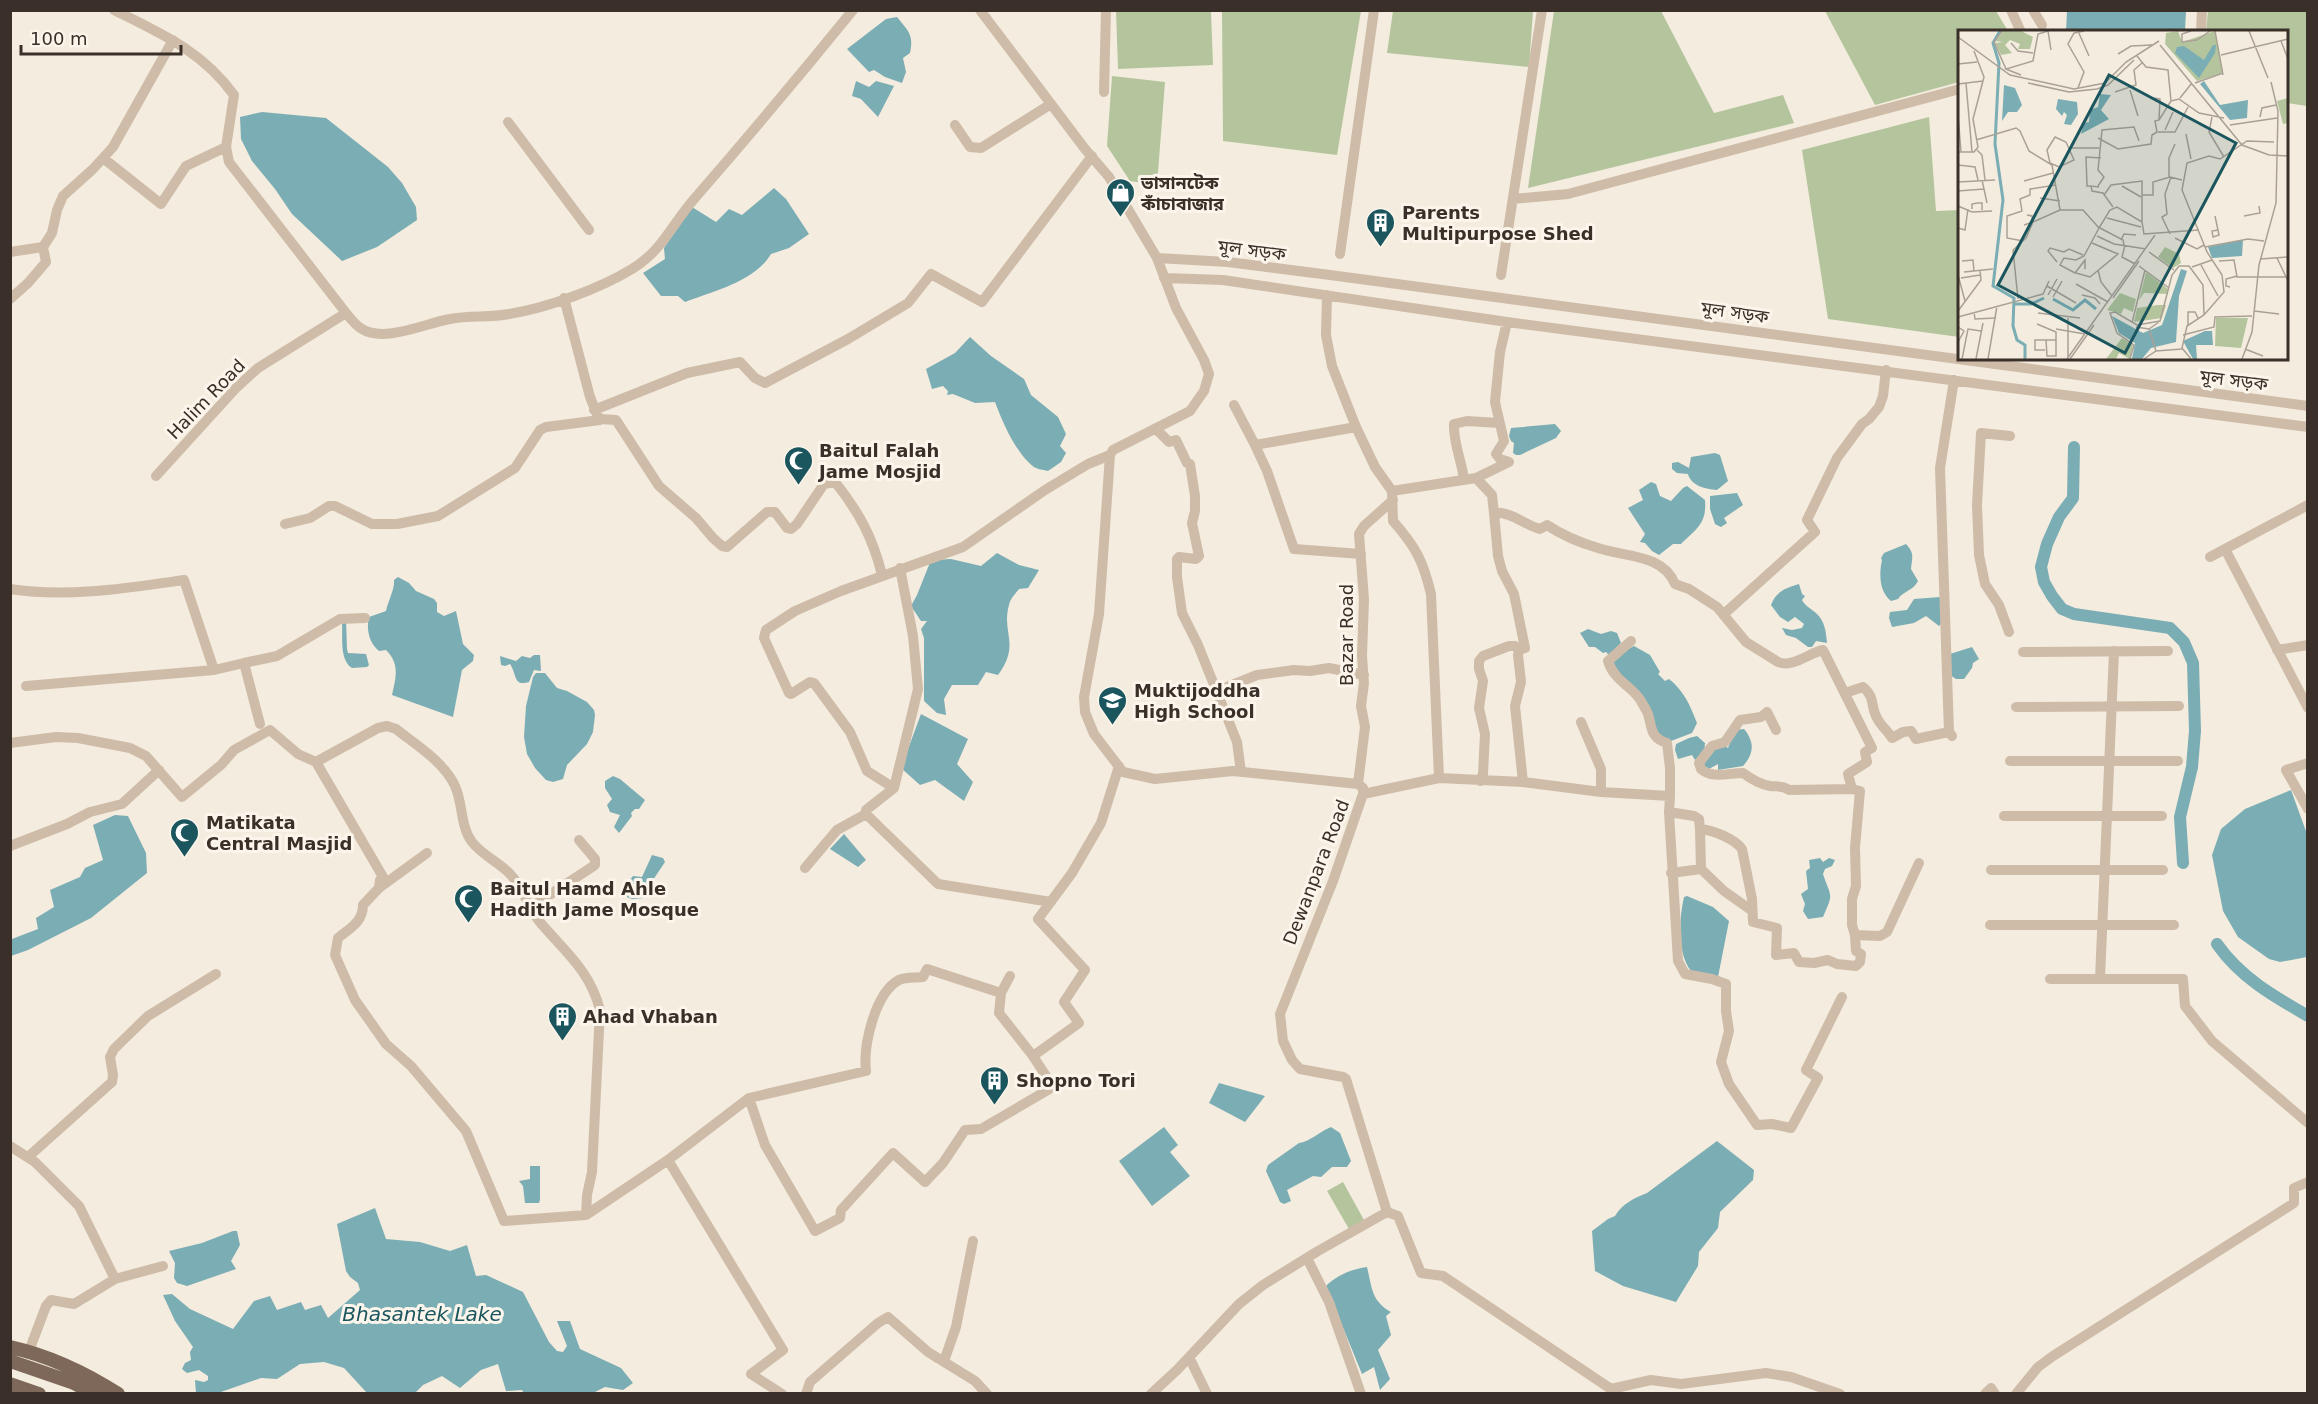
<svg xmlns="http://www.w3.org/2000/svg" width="2318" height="1404" font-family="'DejaVu Sans','Noto Sans Bengali',sans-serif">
<rect width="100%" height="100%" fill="#f4ecde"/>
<path fill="#b4c59d" d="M1116,11H1211L1213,65L1118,69Z
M1222,11H1361L1337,155L1223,141Z
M1393,11H1533L1529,67L1387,53Z
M1554,11H1661L1714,113L1783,95L1794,123L1528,188Z
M1825,11H1996L2008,31L1960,32L1959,82L1875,105Z
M2208,11H2307V106L2287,103L2286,32H2206Z
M1112,76L1165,82L1157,185L1130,181L1107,146Z
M1929,117L1936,211L1959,210V337L1828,319L1802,150Z
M1343,1182L1364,1220L1349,1229L1327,1191Z"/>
<path fill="#7badb4" d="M2067,11H2186L2185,31H2066Z
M897,17C908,31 914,34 910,53L903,58L906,72L902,83L885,77L874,70L869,72L847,49L886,19Z
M856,81L869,87L876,81L894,86L878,117L861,99L852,96Z
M262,112L326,118L388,167L402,183L416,207L417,220L377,247L342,261L292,214L275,189L252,161L241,139L240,117Z
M774,188L786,199L809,234L789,248L771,254C754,282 713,291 685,302L678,296H661L643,273L665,259L664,248L692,207L716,222L729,209L742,215Z
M970,337L991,356L1024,379L1031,395L1058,417L1066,434L1060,446L1066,453L1061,462L1048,471C1044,470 1037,469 1034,467C1016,454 1002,421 995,402L975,403L953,394L947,395L948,391L943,386L932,389L926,369L955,353Z
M1555,424L1561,431L1556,438L1520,455H1516L1513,453L1514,443L1511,441L1509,436L1511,428Z
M1715,453L1720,455L1728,481L1717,490C1706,489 1691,486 1688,474L1677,473L1672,469V463L1678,462L1689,468L1691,457Z
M1651,482L1656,484L1660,496L1671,501L1683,488L1687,486L1705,500C1707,524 1696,529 1681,544H1673L1659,555L1652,551L1645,543L1640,542L1645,534L1628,508L1643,500L1639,490Z
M1737,493L1743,505L1724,518L1727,523L1721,527L1715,524L1710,509V496Z
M1906,544C1915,554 1912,557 1911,569L1918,581C1913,591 1903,591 1898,599L1891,601C1879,591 1879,574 1882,560L1881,558L1884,553Z
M997,553L1019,565L1039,570L1028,588L1019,589C1016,593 1010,599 1009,605C1001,633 1021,644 998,675L986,672L978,685H952L944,699L946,715L937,713L924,701V638L921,629L927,621H921L911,606L917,595L931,560L951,559L981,566Z
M398,577L409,583L416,591L434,599L437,603V612L444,616L456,611L463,644L474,655L473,661L462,670L453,717L392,695C396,677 400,664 386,650L379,651C369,643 366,629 369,617L386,611C388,601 395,589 394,580Z
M1799,584L1802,594L1805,596L1802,600C1806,607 1812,609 1817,614C1825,622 1826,632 1827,643L1816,641L1812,647H1808L1796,638L1786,635L1782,628L1792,630L1802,628L1804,624L1795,617L1788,622L1780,617L1771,605C1776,592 1785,588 1799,584Z
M1940,597L1943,621L1939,626L1926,616L1914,623L1892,627L1889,618L1890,612L1907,610L1914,599Z
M346,620L347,649L348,653L366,654L369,665L367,667L352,668C339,660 343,636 342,622Z
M1588,629L1601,634L1611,631L1617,633L1621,643L1609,655L1606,652L1603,653L1595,647H1589L1580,633Z
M1634,646L1650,655L1660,672L1658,674L1665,681L1669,679C1684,691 1690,705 1697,723L1692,733L1671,741L1661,739L1614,666V656Z
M1972,647L1979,659L1973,663L1972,668L1964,679H1956L1950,675V654Z
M534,655H540L541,671L534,670L529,682C513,687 517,674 510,664L505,666L501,665L500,656L516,661L522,656L530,658Z
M536,673H545L557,688L567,691L587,702L594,710L595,715L593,732L587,744L567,765L563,779L553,782L546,780L535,768L527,754L524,737L526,706L533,677Z
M921,714L968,739L957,764L973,782L964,801L935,780L920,785L901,768Z
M1744,729C1755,742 1754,754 1743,766L1718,770V764L1709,769L1703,765L1709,751L1725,746L1728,748L1735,730Z
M1697,736L1705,743L1704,756L1695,760L1692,755L1678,759L1675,750L1676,744L1689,738Z
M613,776L620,779L645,800L639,809H635L631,813L632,816L619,833L614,827L620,815L610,812L607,805L612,799L605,788V781Z
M2291,790L2307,834V957L2280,962L2269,959L2238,937L2223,911L2212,855L2221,829L2245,809Z
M115,815L128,816L146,853L147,873L91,918L28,950L11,956V936L12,939L38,929L36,918L54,907L50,890L80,877L85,868L103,860L93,825Z
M844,834L866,860L858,867L830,849Z
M652,855L663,858L665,862L651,883L653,887L664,888L665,891L663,896L649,891L646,893L644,898L632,899L619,894L633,876L642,877Z
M1820,858L1823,862L1829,858L1835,860L1832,866L1825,869L1823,874C1831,898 1834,892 1823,917L1808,919L1803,911L1805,904L1801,894L1808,889L1806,871L1810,868L1809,860Z
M1687,896L1713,907L1729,921L1718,977L1691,971C1677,953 1679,919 1684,897Z
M1219,1083L1265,1096L1245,1122L1209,1103Z
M1164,1127L1178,1145L1170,1152L1190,1176L1152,1206L1119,1161Z
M1331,1127L1340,1133L1351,1161L1347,1167H1332L1321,1177L1313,1176L1287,1190L1291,1201L1284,1204L1280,1202L1266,1171L1268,1165L1299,1143C1309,1142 1321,1131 1331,1127Z
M1717,1141L1754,1170L1753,1180L1720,1212L1718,1228L1699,1252L1698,1266L1676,1302L1623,1286L1595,1271L1592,1231L1608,1219L1615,1216C1622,1204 1634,1198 1647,1193Z
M530,1166H540V1200L539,1203H525L523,1186L519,1181L530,1179Z
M375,1208L386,1239L420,1242L450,1251L467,1245L476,1276L486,1275L523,1292L549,1342L557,1351L563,1352L567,1346L557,1321H570L580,1349L621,1368L633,1383L623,1390L605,1387L595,1392L524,1394L522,1390L506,1391L498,1364L481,1370L460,1388L442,1376L423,1385L415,1393H367L344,1368L324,1362L300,1364L277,1379L261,1378L218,1393H196L195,1380L204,1382L208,1380V1376L199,1370L187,1373L182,1369L185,1363L191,1360L190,1352L193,1347L175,1321L163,1295L172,1294L190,1309L233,1329L254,1301L270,1296L277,1310L301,1302L305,1310L321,1305L328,1318L360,1290L358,1283L350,1277L346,1271L337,1224Z
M233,1231H237L240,1245L231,1261L236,1269L187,1286L177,1283L174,1278L175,1263L169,1251L202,1243Z
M1367,1267C1372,1287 1371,1301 1391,1312L1386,1316L1391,1335L1378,1350L1390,1379L1380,1390L1374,1367L1362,1374L1326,1286C1337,1275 1352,1269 1367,1267Z"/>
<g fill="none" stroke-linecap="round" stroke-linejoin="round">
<path stroke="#7badb4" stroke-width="12" d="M2074,447L2073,498L2059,517L2047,544L2041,567L2044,582L2052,596L2062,609L2074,614L2170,628L2184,642L2193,663L2195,731L2192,767L2180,817L2183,863
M2217,944C2240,977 2273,996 2308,1016"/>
<path stroke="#cebca9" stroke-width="10" d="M114,10C162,34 202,51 234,95L226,147L229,162L346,313C350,318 356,326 362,329C384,343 426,323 450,319C470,315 489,318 509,314C547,308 599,289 632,269C663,250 672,224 695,198C749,136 801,74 853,10
M980,10L1085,149L1109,177L1157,258L1176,308L1204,360L1209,374L1204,391L1190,411L1113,450L1110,455L1099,614L1084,697L1085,712L1094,734L1123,772L1155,779L1233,771L1358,784L1363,788V794L1333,881L1280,1014L1283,1041L1292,1060L1300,1069L1343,1077L1346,1079L1387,1212L1318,1251L1263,1285L1239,1304L1177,1370L1151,1394
M2011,10L2021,32
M2033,10L2042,25
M2201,32L2202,10
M1104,92L1106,10
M508,122L589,230
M955,125L970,147L981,148L1051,104
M103,158L161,204L186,166L226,147
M1513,199L1568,194L1960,89
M10,252L43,247
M1340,254L1374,10
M1157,258L1228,262L1330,275L2308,406
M1501,275L1542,10
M1164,278L1223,280L1507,322L2308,427
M1327,295L1326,335L1332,366L1356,427L1375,467L1392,491L1393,521C1416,547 1423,561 1431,594L1439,778
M564,298L590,397L599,419L616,420L659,486L696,518L713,538L722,546L727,547L767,512H775L787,528L791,529L797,524L824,484L835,482C859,512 873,538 882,575
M10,299L28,283L46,262L43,247L52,233L57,210L63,196L93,169L113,147L173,40
M1234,405L1255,445L1356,427
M594,410L687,373L740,362L755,378L765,383L848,339L908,303L931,274L982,302L1092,156
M1156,429L1169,442L1176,440L1187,463L1190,464L1195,496V511L1192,523L1199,556L1196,559L1179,557L1177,559V577L1182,613L1198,645L1237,742L1241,772
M1255,445L1267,471L1294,549L1361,554
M156,476L236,388L258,368L346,313
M1476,478L1492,495L1494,513
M1464,480C1462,461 1453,443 1454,424L1467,421L1499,423
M1392,491L1476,478L1509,462L1500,459L1496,454L1504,441L1495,402L1500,352L1507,322
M285,524L310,518L329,506H335L372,524H397L438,516L515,468L540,430L546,427L600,420
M2225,549L2308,708
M2210,557L2308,505
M10,589C67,598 128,588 184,580L214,670L244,663L260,724
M1724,614L1815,532L1807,520L1837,458L1862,424L1869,419L1879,407L1883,396L1886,370
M2009,632L1999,605L1985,584L1979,555L1977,505L1981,433L2010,436
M1631,641L1608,661C1614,681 1632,686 1641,701C1643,705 1646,709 1648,714C1652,727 1650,738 1667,743L1670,768V796
M2277,650L2308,645
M2023,652L2168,651
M244,663L277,656L340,619L365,618
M26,686L214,670
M1217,691L1257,675L1294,670L1310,671L1329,668L1364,675
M1845,693L1863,687C1876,698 1870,706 1877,718C1880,725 1888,731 1892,738L1903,732L1911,731L1916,739L1949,732
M2016,707L2179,706
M1581,722L1601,769V792
M1952,736L1949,732L1940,468L1954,380
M10,743L56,737L78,738L130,748L146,756L182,797L221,765L234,750L270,730L298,754L316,762L383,877L380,880L379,887
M2010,761H2178
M316,762L378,728L387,726L396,729C416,745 444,762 455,786C463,803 460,826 472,842C483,856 499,862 510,874C523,887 528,907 539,921C564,951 590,970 600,1010L592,1172L587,1195L586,1215
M2308,763L2286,770L2308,809
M1480,781L1483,774L1485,734L1479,708L1483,681L1479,669V661L1483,656L1509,646H1515L1519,650
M1523,782L1515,706L1521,682L1518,655L1519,650L1525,648L1514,594L1502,571L1498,556L1494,513C1510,511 1525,525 1540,529L1547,525C1562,535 1581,543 1598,548C1625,557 1663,554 1675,584L1689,589L1717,607L1746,642L1778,662C1792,668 1809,653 1823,650L1872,748L1865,752L1867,762L1848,774L1852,789
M1358,784L1365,727L1361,706L1364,683L1362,656L1364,599L1359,534L1364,526L1393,500
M894,788L918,689L913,636L900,568
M1363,794L1439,778L1523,782L1601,792L1670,796L1669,812L1694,816L1699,819L1700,829C1713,830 1735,839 1742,849L1752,899L1753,922L1777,928L1776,955L1794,953L1799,962L1814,963L1828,960L1837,964L1856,966L1860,962L1861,954L1856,951L1855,935L1852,925V899L1856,886L1855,848L1860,791L1852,789L1789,790C1782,785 1778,787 1770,786C1759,784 1751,779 1743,773C1729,773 1712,779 1701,769L1699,763L1712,746L1725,742L1740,720L1761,717L1767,712L1776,730
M1669,812L1678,961L1685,974L1712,979L1726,984V1011L1729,1031L1721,1062L1729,1084L1757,1125L1772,1124L1791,1128L1818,1078L1806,1070L1842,997
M2004,816H2162
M1700,829L1701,869L1724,891L1751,910
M10,846L67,824L90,812L122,804L159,770
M427,853L379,888L363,905C363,922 350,928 338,938L335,955L355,1000L386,1044L411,1066L466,1131L504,1221L586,1215L668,1160L749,1098L866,1071C863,1045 875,993 899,980C905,977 916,978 923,977L927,969L1001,993
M805,868L837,830L866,814
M1991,870H2163
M1671,873L1701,869
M1051,902L938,884L866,814V810L894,788L867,771L850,732L814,683L810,682L791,694L789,693L764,638L766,630L795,611L841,591L963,547L1045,490L1088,464L1110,455
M531,907L595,865V859L579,840
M1990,925H2174
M1855,935L1880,936L1887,932L1919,863
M1010,976L1001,993L999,1013L1033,1056L1079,1023L1064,1002L1085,970L1038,919L1072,873L1101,823L1119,766
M2050,979H2183L2185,1006L2212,1041L2308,1123
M2100,979L2114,651
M749,1098L765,1145L815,1231L840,1218L841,1210L893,1153L925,1182L943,1163L965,1130L981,1129L1053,1087L1033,1056
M10,1146L35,1162L79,1206L115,1279
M28,1157L112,1082L113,1075L110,1057L114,1049L148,1016L216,974
M668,1160L783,1350L751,1374L782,1394
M1387,1212L1398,1216L1421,1273L1443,1276L1611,1389L1651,1380L1681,1384L1766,1373L1791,1377L1840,1394
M1307,1258L1329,1302L1361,1394
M29,1351L46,1306L51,1300L74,1304L115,1279L163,1266
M1189,1357L1207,1394
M937,1358L944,1361L956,1327L973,1241
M806,1394L810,1382L878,1323L888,1317L928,1352L975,1381L987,1394
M1985,1394L1991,1388L1995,1394
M2016,1394L2038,1367L2053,1356L2294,1203V1188L2308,1182"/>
<path stroke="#7d6859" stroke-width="14" d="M10,1347C50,1356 84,1372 118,1394
M10,1361L74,1383L95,1394
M10,1384L39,1394"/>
</g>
<defs>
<symbol id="shop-pin" viewBox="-11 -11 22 30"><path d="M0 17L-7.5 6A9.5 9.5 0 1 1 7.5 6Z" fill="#1b565f" stroke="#fbf5eb"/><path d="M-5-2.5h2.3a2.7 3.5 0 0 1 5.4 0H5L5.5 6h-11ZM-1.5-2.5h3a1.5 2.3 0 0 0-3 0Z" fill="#fff"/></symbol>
<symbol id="building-pin" viewBox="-11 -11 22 30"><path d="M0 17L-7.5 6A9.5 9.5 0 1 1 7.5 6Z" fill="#1b565f" stroke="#fbf5eb"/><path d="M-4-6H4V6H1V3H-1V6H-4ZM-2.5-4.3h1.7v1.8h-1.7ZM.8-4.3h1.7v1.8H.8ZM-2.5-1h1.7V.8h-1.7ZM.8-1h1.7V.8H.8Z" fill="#fff"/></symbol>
<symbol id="mosque-pin" viewBox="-11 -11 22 30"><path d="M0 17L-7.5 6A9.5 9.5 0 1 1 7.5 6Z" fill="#1b565f" stroke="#fbf5eb"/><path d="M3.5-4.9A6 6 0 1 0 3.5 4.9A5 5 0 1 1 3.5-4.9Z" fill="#fff"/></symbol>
<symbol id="school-pin" viewBox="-11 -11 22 30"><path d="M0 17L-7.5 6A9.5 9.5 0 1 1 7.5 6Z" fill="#1b565f" stroke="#fbf5eb"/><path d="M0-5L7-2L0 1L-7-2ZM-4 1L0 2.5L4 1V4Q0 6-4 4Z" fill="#fff"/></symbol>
</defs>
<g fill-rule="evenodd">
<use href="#shop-pin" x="1104" y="176" width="33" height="45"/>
<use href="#building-pin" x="1364" y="206" width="33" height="45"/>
<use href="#mosque-pin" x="782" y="444" width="33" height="45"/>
<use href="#school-pin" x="1096" y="684" width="33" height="45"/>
<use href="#mosque-pin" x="168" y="816" width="33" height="45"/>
<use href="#mosque-pin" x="452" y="882" width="33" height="45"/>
<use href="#building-pin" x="546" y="1000" width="33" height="45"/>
<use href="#building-pin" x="978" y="1064" width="33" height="45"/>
</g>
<g text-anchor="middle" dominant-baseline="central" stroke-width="6" stroke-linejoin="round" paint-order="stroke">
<g font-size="18" font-weight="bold" fill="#3a3029" stroke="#fbf5eb" text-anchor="start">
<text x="1141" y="182">ভাসানটেক<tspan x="1141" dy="21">কাঁচাবাজার</tspan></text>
<text x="1402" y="212">Parents<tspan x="1402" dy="21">Multipurpose Shed</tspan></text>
<text x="819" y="450">Baitul Falah<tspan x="819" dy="21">Jame Mosjid</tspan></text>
<text x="1134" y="690">Muktijoddha<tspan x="1134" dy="21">High School</tspan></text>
<text x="206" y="822">Matikata<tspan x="206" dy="21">Central Masjid</tspan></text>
<text x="490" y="888">Baitul Hamd Ahle<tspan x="490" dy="21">Hadith Jame Mosque</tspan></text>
<text x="583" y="1016">Ahad Vhaban</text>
<text x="1016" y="1080">Shopno Tori</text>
</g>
<g font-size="18" fill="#3a3029" stroke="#fbf5eb">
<text transform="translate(1252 250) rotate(7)">মূল সড়ক</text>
<text transform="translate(1735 312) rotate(8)">মূল সড়ক</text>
<text transform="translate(2234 380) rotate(7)">মূল সড়ক</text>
<text transform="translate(206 399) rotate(-46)">Halim Road</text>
<text transform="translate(1346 635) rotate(-90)">Bazar Road</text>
<text transform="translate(1316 872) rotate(-69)">Dewanpara Road</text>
</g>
<g font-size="20" font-style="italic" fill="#1b565f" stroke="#fbf5eb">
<text x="422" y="1314">Bhasantek Lake</text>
</g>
</g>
<g transform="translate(1958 30)">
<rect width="330" height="330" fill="#f4ecde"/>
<path d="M45,1H63L75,7L72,19H60L62,14L52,10L47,15L54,23L43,25L37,13L45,12L38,11ZM220,1L224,12L257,1L265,43L239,51L207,14L208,3ZM330,68V93L325,94L319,71ZM207,217L221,224L223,233L215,238L200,227ZM188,242L210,259L209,264L186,263L181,270ZM162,263L178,269L175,282L166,278L163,284L149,280ZM200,275H208L204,288L176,292L179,278ZM258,288H290L283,318L257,316ZM164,308L175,315L172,329L161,323L158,329H148Z" fill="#b4c59d"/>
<path d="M255,15H258L257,23L241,48L217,23L219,17L226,16L246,30ZM246,51L262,75L290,70L289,88L272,90L242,54ZM46,55L57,58L64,75L59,82H50L44,91ZM142,64L153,65L143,80L151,89L123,104L126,93L131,92L132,80L140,77ZM100,69L119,72L120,84L113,95L106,94L109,85L106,82L104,86L98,79ZM285,210L284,226L254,228L250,217ZM223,239L229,241L221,266L218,312L193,318L184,329H174L177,313L161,303L154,286L185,303L204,295ZM247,301H254L255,315H238L239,329H235L225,311Z" fill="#7badb4"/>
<path fill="none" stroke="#7badb4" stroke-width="3" d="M42,1L35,13L41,33L37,114L45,170L35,256L56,268L55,296L59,310L67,315V329M95,269L115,280L127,270L138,279M56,274H73L86,268"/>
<path fill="none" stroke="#aaa196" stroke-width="1.5" d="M44,1L36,12L48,39M90,1L93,20M120,1L131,26M233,1L224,4V12L239,10L252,1M257,1L265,45M291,1L310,48M0,7L52,45L116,59L147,53L168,32L201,11M323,11L330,29M53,13L60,21L75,23M202,15L284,115L311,125L330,126M160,24L173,16L194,15M263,25L330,9M179,26L188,37L210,40L213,71L201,90M0,34L19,32M63,45L48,39L75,31L80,4L90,1M8,53L14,122M70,53L111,62L139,59L150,55L176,30M237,53L265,43M0,54L25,51M120,58L126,42L110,14L116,3L126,1M172,60L180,86M157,62L178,55L176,40L184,33M222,68L234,53M213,71L221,69L241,83L266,88M0,85L3,122M254,87L251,102L266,127M302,87L304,78L318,75M272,95L319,88M207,100L215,82M200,102H217L230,77M228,104L233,129M97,107L108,112L116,130L101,137L92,133L89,120ZM140,108L160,119L193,114L194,105L199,102L197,91L201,90L202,69L195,68M18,110L58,98L62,101L71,121L94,135L102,180H125L141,198L152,180L159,177L184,192L186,204L241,200M113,118H141M19,120L24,125L27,150M0,122H16L20,117L15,89L26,47L16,21M0,135L17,137L20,150M211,147V128L217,114M24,150L29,173M66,151L95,143M0,152L37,150M133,156H129L128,127L143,128M140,156L146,147L140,140L144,100L176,97L181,111M164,156L183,167M141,157L133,156L134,161L145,163L155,177M0,161L26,159M146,165L153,155L184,151V192M184,165H195V152L212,147L224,150M82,168L102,171M0,176L14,182L34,181M14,179V174L19,173H24V180M257,186L261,205L255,207L254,201L260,200M286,186L302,183L301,176M149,188L183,197M66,195L75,192L74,186L69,185M0,198L7,200L10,179M142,198L165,210L166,215M212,204L204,187L209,184L207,164L213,147M139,206L156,214L188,219M217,208L239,219L246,215M163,210L166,204L178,205M65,211L49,208V186L64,181L62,169L72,165V159L98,155M167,215L164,227L177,234M247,217L290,209L306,211M191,222L216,240M319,228L330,251M302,229L330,227M4,231L15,230L16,241M261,231L276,230L279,247H328M99,232L90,221L92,218L106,222L111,219L125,225M243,235L260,266M181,236L211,258M234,237L254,230M127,239V230L117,243L102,235L106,228L118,230L126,226L141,198M140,240L143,252L154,266M6,242L35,239M118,243L132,247L160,224L134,213M0,245L7,271M3,248L22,245M118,254L150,272M89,256L118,273M272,257L268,256V249L279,246M90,265L99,249M124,265L137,268L142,274M95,267L104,251M155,268L181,231M60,269L55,220L68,208L75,192L102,180M0,281L23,250L22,240M296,281L321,284M16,282L17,289L38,288M80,283L122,288M0,287L85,264L91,251M110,288V327M174,293L187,240M79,294L98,302V326H89L88,310M230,295V282H237L240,288M0,297L6,301L0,312M178,297L191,299L201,292M98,299L127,304M191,299L198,321M225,305L256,297L257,287L294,286M287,319L305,326M87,320H77V310H98M4,329L10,299L23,301M18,329L25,293M30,329L39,276M109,329L197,205M112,329L136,295M172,329L176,315L159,303L152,283L157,282L179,295L202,291L214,245L221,236H231L245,255L246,284M186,329L198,321L224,319M233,329L224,318L229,296L246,285L266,262L264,245L249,222L224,160L229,133L251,126L262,129L289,111L316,112M284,329L294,302L301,235L318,173L320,81L313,52"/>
<path fill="#1b565f" fill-opacity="0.15" stroke="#1b565f" stroke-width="3" d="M151,45L278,113L167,323L40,255Z"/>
<rect width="330" height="330" fill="none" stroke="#3a3029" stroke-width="3"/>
</g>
<rect width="2318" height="1404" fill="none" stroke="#3a3029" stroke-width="24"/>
<path d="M21 45v9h160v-9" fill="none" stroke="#3a3029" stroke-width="3"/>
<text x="30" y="45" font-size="18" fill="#3a3029" stroke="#fbf5eb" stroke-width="4.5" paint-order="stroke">100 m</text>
</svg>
